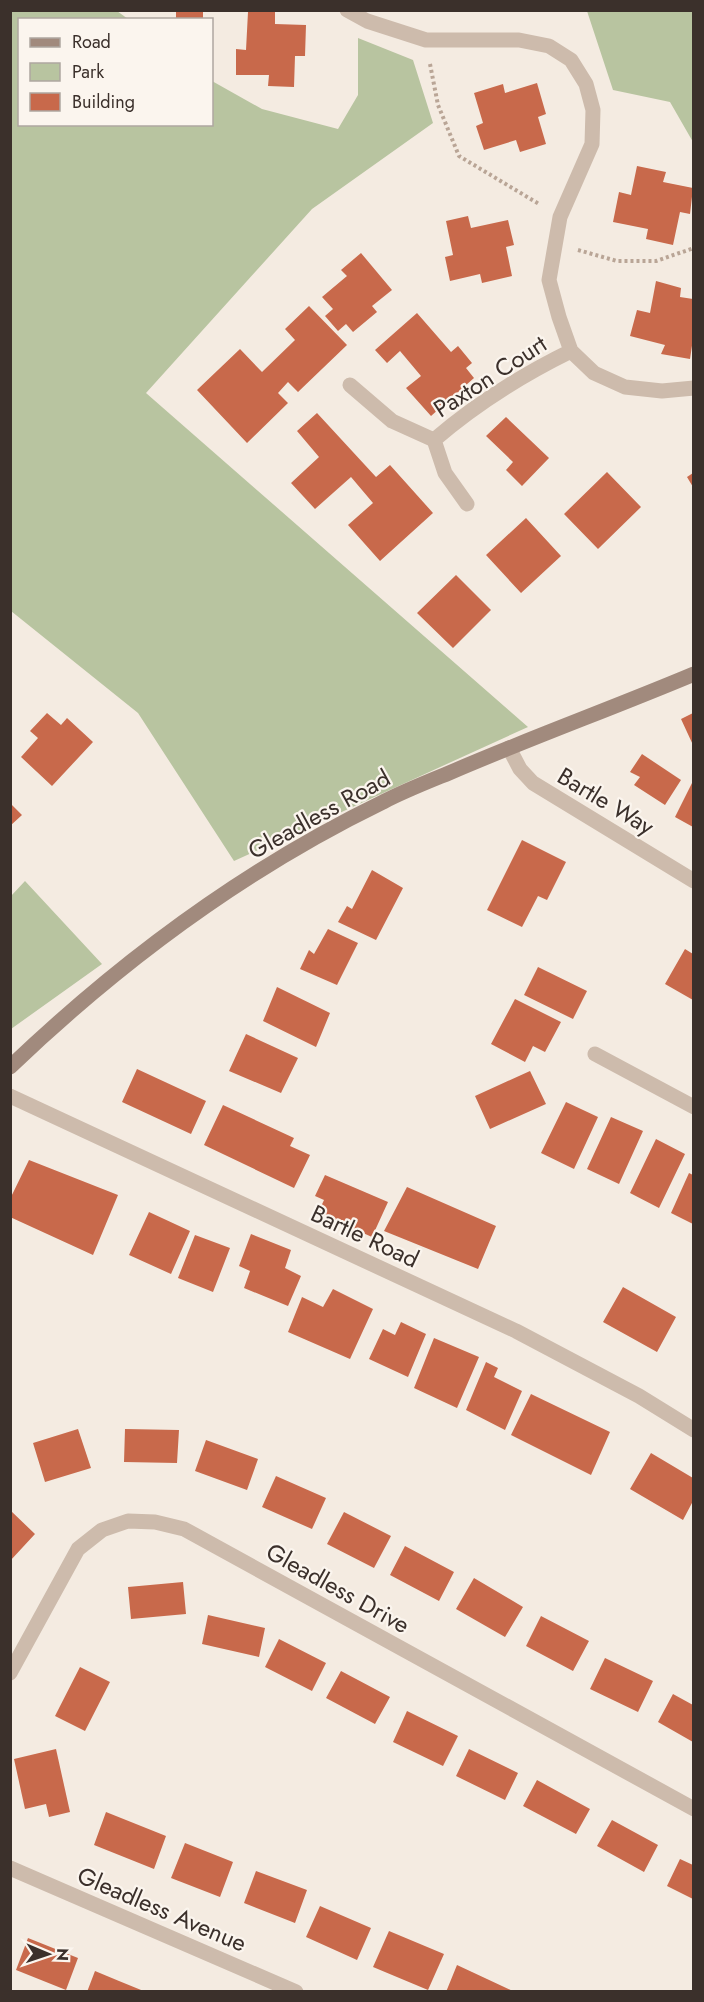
<svg xmlns="http://www.w3.org/2000/svg" width="704" height="2002" font-family="Jost,sans-serif">
<rect width="100%" height="100%" fill="#f4ebe1"/>
<path fill="#b8c4a0" d="M10,11H117L128,19L20,20V124H212V81L262,109L338,129L358,95V38L413,60L433,123L312,209L146,393L528,727L234,861L138,713L11,611Z
M587,11H693V142L670,102L613,90Z
M25,881L102,964L11,1029V896Z"/>
<path fill="#c8694b" d="M176,10H203V20L176,19Z
M248,12H275V24L306,25L305,56H295L294,87L268,86L269,75H236V49L246,50Z
M537,83L546,114L538,117L546,144L520,152L516,140L484,150L476,126L483,123L474,93L503,84L505,93Z
M637,166L666,172L663,182L693,188L690,214L680,212L673,245L646,239L648,229L613,222L619,192L631,195Z
M468,216L471,228L508,220L514,245L506,247L512,276L482,283L480,274L450,281L445,257L453,255L446,221Z
M361,253L392,290L372,306L377,312L353,332L346,324L338,331L325,316L333,309L322,297L347,276L341,270Z
M656,281L681,288L680,297L693,299V339L690,359L661,354L665,345L630,336L637,310L650,313Z
M309,306L347,345L298,392L288,382L278,393L288,403L247,443L197,390L240,349L262,372L295,340L285,329Z
M417,313L451,352L458,346L472,363L466,368L474,378L431,416L406,388L421,376L400,351L387,363L375,350Z
M317,413L376,477L390,465L433,513L380,561L348,525L373,503L351,477L315,509L291,483L319,457L297,431Z
M506,417L549,458L522,486L506,470L513,462L486,436Z
M607,472L641,507L598,549L564,514Z
M693,473V487L687,477Z
M526,518L561,556L521,593L486,555Z
M456,575L491,610L453,648L417,613Z
M47,713L61,725L67,718L93,742L52,786L21,757L38,738L30,731Z
M693,713V745L681,719Z
M642,754L681,780L665,805L634,785L640,777L630,772Z
M693,781V827L675,817Z
M10,803L22,815L10,826Z
M522,840L566,862L547,900L538,896L522,927L487,910Z
M372,870L403,888L376,940L338,922L347,906L352,909Z
M328,929L358,943L337,985L300,969L309,950L314,954Z
M685,949L693,954V1000L665,984Z
M538,967L587,991L573,1019L524,995Z
M277,987L330,1013L316,1047L263,1021Z
M515,999L561,1022L545,1052L533,1046L525,1062L491,1044Z
M246,1034L298,1058L281,1093L229,1071Z
M137,1069L206,1101L191,1134L122,1102Z
M530,1071L546,1104L490,1129L475,1096Z
M566,1102L598,1117L574,1169L541,1153Z
M223,1105L294,1138L290,1146L310,1155L294,1188L204,1145Z
M611,1117L643,1131L619,1184L587,1169Z
M656,1139L685,1154L659,1208L630,1193Z
M29,1160L118,1195L93,1255L10,1217V1199Z
M689,1173L693,1175V1224L671,1213Z
M325,1175L388,1202L372,1237L318,1213L324,1200L315,1196Z
M407,1187L496,1226L478,1269L384,1231Z
M149,1212L190,1231L171,1274L129,1255Z
M251,1234L291,1250L285,1268L301,1276L288,1306L244,1288L250,1271L239,1266Z
M195,1235L230,1248L213,1292L178,1278Z
M623,1287L676,1317L657,1352L603,1322Z
M333,1289L373,1309L350,1359L288,1332L302,1297L323,1307Z
M401,1322L426,1334L408,1377L369,1359L383,1329L395,1335Z
M434,1338L479,1357L457,1408L414,1388Z
M486,1362L498,1368L494,1377L522,1391L505,1430L466,1410Z
M531,1394L610,1432L591,1475L511,1435Z
M78,1429L91,1468L45,1482L33,1443Z
M125,1429L179,1430L177,1463L124,1462Z
M206,1440L258,1459L247,1490L195,1471Z
M651,1453L693,1478V1501L683,1520L630,1489Z
M276,1476L326,1498L312,1529L262,1507Z
M10,1510L35,1534L10,1561Z
M344,1512L391,1536L374,1568L327,1544Z
M405,1546L454,1572L439,1601L390,1575Z
M474,1578L523,1607L505,1637L456,1609Z
M183,1582L186,1614L131,1619L128,1587Z
M208,1615L265,1628L259,1657L202,1644Z
M541,1616L589,1641L573,1671L526,1646Z
M279,1639L326,1663L312,1691L265,1667Z
M605,1658L653,1681L638,1712L590,1689Z
M80,1667L110,1682L85,1731L55,1716Z
M341,1671L390,1697L375,1724L326,1698Z
M673,1694L693,1705V1742L658,1722Z
M407,1711L458,1736L443,1766L393,1742Z
M56,1749L70,1812L49,1817L46,1804L25,1809L14,1759Z
M469,1749L518,1773L505,1800L456,1776Z
M537,1780L590,1809L576,1834L523,1806Z
M106,1812L166,1836L154,1869L94,1845Z
M612,1820L658,1845L644,1872L597,1846Z
M185,1843L233,1862L220,1897L171,1878Z
M680,1859L693,1865V1899L667,1886Z
M256,1871L307,1890L295,1923L244,1903Z
M320,1906L371,1928L357,1960L306,1937Z
M389,1931L444,1954L428,1990L373,1967Z
M28,1938L78,1958L66,1990L16,1970Z
M457,1965L487,1979L515,1992H446Z
M95,1971L119,1981L146,1992H87Z"/>
<g fill="none" stroke-linecap="round" stroke-linejoin="round">
<path stroke="#b9a596" stroke-width="4" stroke-dasharray="3 3" stroke-linecap="butt" d="M430,64L438,105L459,156L539,204
M578,250L617,261H656L694,248"/>
<path stroke="#cdbbac" stroke-width="15" d="M347,10L367,21L426,40H519L549,46L571,60L586,84L593,110L592,144L560,217L549,280L559,317L571,351L594,373L625,387L662,391L694,388
M350,385L392,421L434,440L445,473L467,504
M434,440C477,403 520,376 571,351
M509,748L520,769L533,783L694,881
M595,1054L694,1107
M10,1096L516,1331L639,1396L694,1430
M10,1673L78,1549L102,1530L128,1521L155,1522L184,1529L694,1809
M10,1868L296,1992"/>
<path stroke="#a18a7d" stroke-width="15" d="M10,1067C121,961 245,869 383,802C404,791 427,782 449,773C530,738 613,708 694,674"/>
</g>
<g text-anchor="middle" dominant-baseline="central" stroke-width="4.5" stroke-linejoin="round" paint-order="stroke">
<g font-size="24" fill="#3b302b" stroke="#fbf5ee">
<text transform="translate(490 376) rotate(-33)">Paxton Court</text>
<text transform="translate(606 801) rotate(31)">Bartle Way</text>
<text transform="translate(319 814) rotate(-29)">Gleadless Road</text>
<text transform="translate(365 1236) rotate(25)">Bartle Road</text>
<text transform="translate(338 1588) rotate(29)">Gleadless Drive</text>
<text transform="translate(162 1909) rotate(23)">Gleadless Avenue</text>
</g>
</g>
<rect width="704" height="2002" fill="none" stroke="#3b302b" stroke-width="24"/>
<rect x="18" y="18" width="195" height="108" fill="#fbf5ee" stroke="#aea6a0" stroke-width="1.5"/>
<rect x="30" y="38" width="30" height="9" fill="#a18a7d" stroke="#aea6a0" stroke-width="1.5"/>
<text x="72" y="48" font-size="18" fill="#3b302b">Road</text>
<rect x="30" y="63" width="30" height="18" fill="#b8c4a0" stroke="#aea6a0" stroke-width="1.5"/>
<text x="72" y="78" font-size="18" fill="#3b302b">Park</text>
<rect x="30" y="93" width="30" height="18" fill="#c8694b" stroke="#aea6a0" stroke-width="1.5"/>
<text x="72" y="108" font-size="18" fill="#3b302b">Building</text>
<g transform="translate(48 1954) rotate(92)" stroke="#fbf5ee" stroke-width="4.5" paint-order="stroke">
<path d="M0-4.5L10 22L0 15L-10 22Z" fill="#3b302b"/>
<text y="-9" font-size="16" font-weight="bold" text-anchor="middle" fill="#3b302b">N</text>
</g>
</svg>
